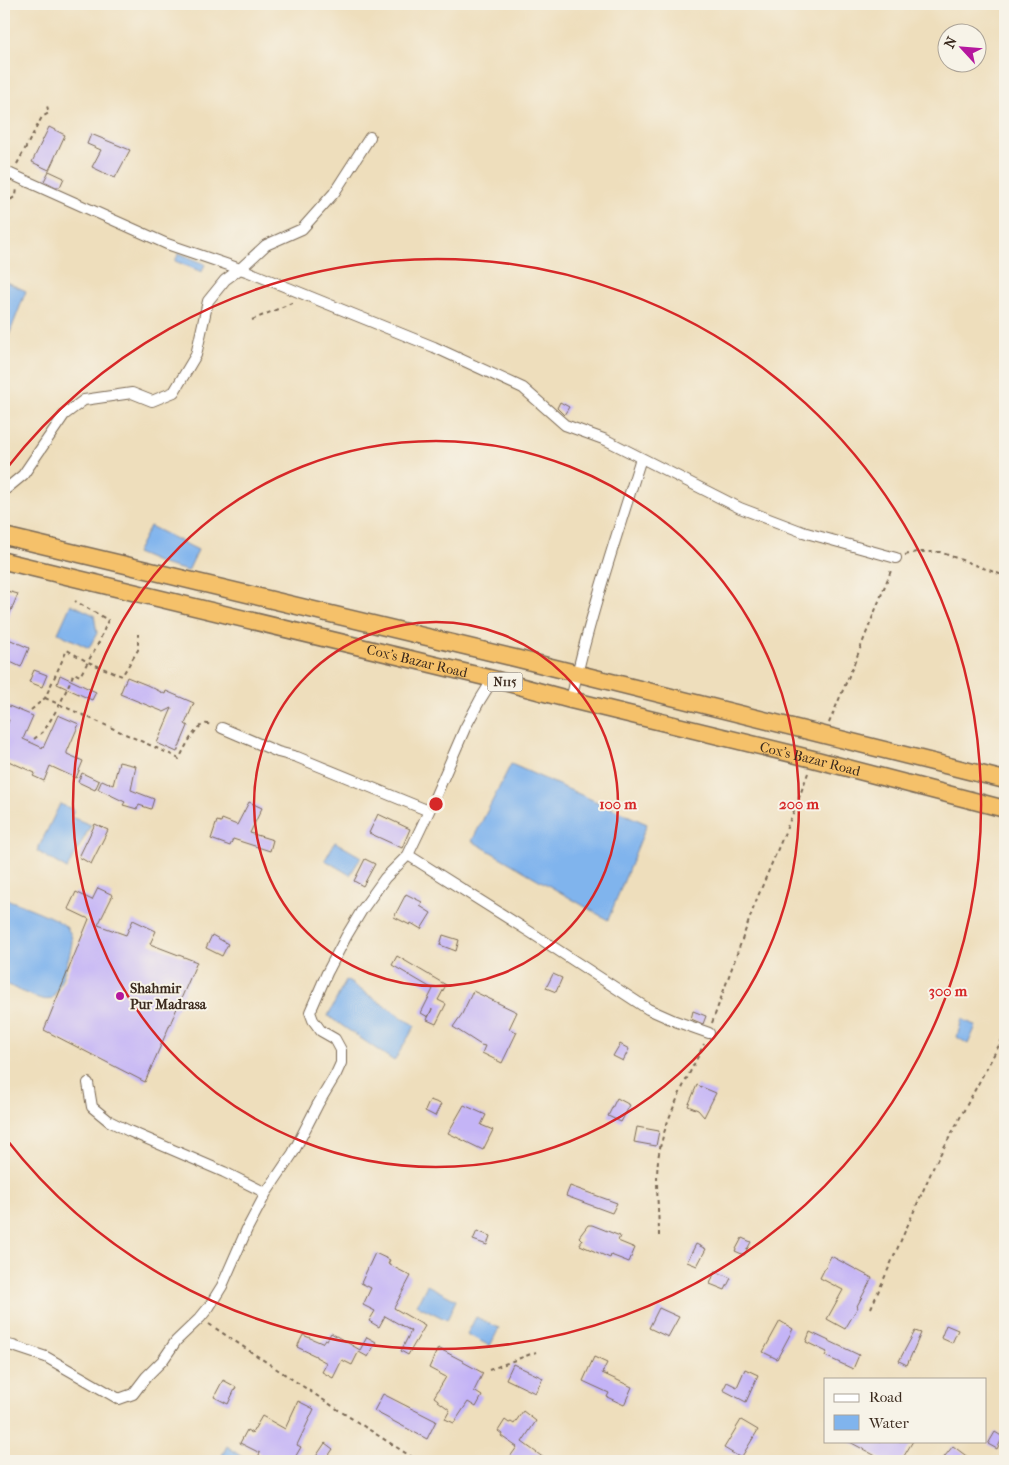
<svg xmlns="http://www.w3.org/2000/svg" width="1009" height="1465" font-family="'IM FELL French Canon',serif">
<rect width="100%" height="100%" fill="#f7f3e8"/>
<filter id="ink" filterUnits="userSpaceOnUse"><feTurbulence type="fractalNoise" baseFrequency=".02" numOctaves="2"/><feDisplacementMap in="SourceGraphic" scale="10" xChannelSelector="R" yChannelSelector="G"/><feConvolveMatrix kernelMatrix="1 2 1 2 8 2 1 2 1" color-interpolation-filters="sRGB"/></filter>
<filter id="wash" filterUnits="userSpaceOnUse"><feTurbulence type="fractalNoise" baseFrequency=".0096" numOctaves="4" result="noise"/><feDisplacementMap in="SourceGraphic" scale="20" xChannelSelector="R" yChannelSelector="G"/><feGaussianBlur stdDeviation="1.12" result="paint"/><feColorMatrix in="noise" values="0 0 0 0 0 0 0 0 0 0 0 0 0 0 0 0 0 1.4 0 .05"/><feComposite in="paint" operator="in"/></filter>
<g filter="url(#wash)">
<rect width="100%" height="100%" fill="#eedebc"/>
<path fill="#80b4ed" stroke="#5e6f86" d="M179,253L205,264L202,272L175,261Z
M4,281L26,291L9,335L4,333Z
M150,526L198,550L188,571L162,564L136,553Z
M71,604L94,615L97,633L89,648L58,633Z
M511,764L647,824L608,920L472,841Z
M60,804L74,810L71,817L91,825L67,869L37,851Z
M335,842L361,857L350,875L325,860Z
M4,898C18,904 57,917 66,927C70,932 72,936 72,941C72,950 58,995 51,999C42,1003 13,987 4,983Z
M346,980L415,1026L394,1061L328,1016Z
M962,1019L976,1026L968,1044L957,1037Z
M427,1285L456,1300L447,1320L417,1305Z
M476,1317L499,1328L490,1346L467,1334Z
M227,1446L247,1461H219Z"/>
<g id="blocks">
<path fill="#c4b4f6" d="M49,127L65,135L49,170L32,162Z
M91,134L130,150L115,178L92,167L101,150L87,144Z
M49,171L64,178L60,187H56L44,181Z
M560,402L569,407L564,415L557,408Z
M4,590L18,594L4,627Z
M4,637L29,648L21,667L4,659Z
M34,670L47,675L42,687L29,682Z
M60,675L96,692L92,700L57,684Z
M127,677L147,685L165,694L166,691L194,703L185,724L188,726L177,752L157,743L172,708L164,712L120,694Z
M4,704L33,716L23,739L43,748L58,715L79,724L67,752V754L83,761L76,778L50,766L44,781L33,776L35,773L4,759V732L9,720L4,717Z
M119,762L136,766L131,790L154,799L151,809L139,805L137,809L123,805L125,802L98,789L102,780L113,785Z
M82,773L99,781L95,790L78,782Z
M249,802L262,808L250,833L273,840L270,851L233,839L230,846L211,839L217,821L221,822L222,819L237,825Z
M378,814L410,829L402,848L369,833Z
M95,824L108,830L91,864L79,857Z
M365,859L375,864L363,886L354,881Z
M98,888L113,895L98,925L126,935L133,920L156,931L150,944L197,962L145,1082L44,1030L89,919L68,909L76,892L92,900Z
M406,894L422,902L420,906L431,913L421,929L411,923L410,925L394,917Z
M212,935L228,944L222,956L206,948Z
M443,935L459,940L456,951L440,945Z
M397,956L446,985L438,1000L446,1004L436,1024L427,1020L432,1009L428,1017L421,1013L433,989L392,965Z
M553,974L562,978L556,992L546,988Z
M473,991L517,1012L509,1029L517,1032L502,1063L482,1053L485,1046L481,1045L453,1027L462,1014Z
M693,1011L706,1016L703,1024L691,1019Z
M620,1044L629,1049L623,1061L613,1056Z
M697,1085L716,1093L704,1117L698,1110L688,1106Z
M617,1098L630,1105L621,1122L608,1116Z
M430,1100L441,1104L435,1116L425,1111Z
M464,1105L486,1115L481,1125L493,1130L483,1150L448,1133Z
M637,1127L659,1131L656,1146L634,1142Z
M570,1186L617,1203L612,1213L566,1196Z
M588,1225H592L620,1236L618,1241L635,1248L629,1262L611,1255L610,1258L580,1245L582,1240L579,1237Z
M477,1231L490,1236L487,1245L473,1240Z
M742,1238L751,1242L744,1255L735,1251Z
M696,1244L706,1249L697,1266L687,1262Z
M375,1253L390,1260L388,1264L411,1276L394,1308L425,1326L408,1355L401,1351L411,1331L385,1316L379,1327L369,1321L375,1311L363,1305L371,1288L361,1283Z
M831,1256L872,1278L857,1306L858,1307L845,1329L827,1319L843,1290L820,1278Z
M715,1271L731,1278L725,1290L710,1284Z
M659,1308L679,1317L668,1337L649,1328Z
M780,1321L793,1329L777,1359L763,1352Z
M946,1325L958,1330L952,1343L941,1338Z
M915,1331L921,1333L907,1365L899,1361Z
M810,1332L859,1355L853,1369L825,1356L827,1352L806,1342Z
M331,1333L360,1350L367,1337L376,1342L368,1357L359,1352V1351L352,1365L342,1360L333,1378L322,1372L327,1363L316,1357V1356L297,1347L303,1335L322,1343L325,1339L327,1340Z
M438,1348L463,1361V1362L483,1373L474,1391L482,1396L476,1407L468,1402L454,1423L445,1419L450,1410L438,1401V1400L434,1397L446,1377L429,1368Z
M594,1357L607,1363L602,1373L632,1387L624,1405L607,1397L609,1393L583,1381Z
M513,1364L543,1378L535,1393L506,1379Z
M745,1369L758,1375L746,1402L723,1390L727,1382L737,1387Z
M223,1380L236,1387L228,1404L214,1397Z
M383,1394L436,1421L427,1439L374,1411Z
M298,1401L314,1409L297,1445L301,1447L293,1461H256L260,1453L240,1443L247,1430L252,1433L262,1416L285,1429Z
M523,1411L536,1421L522,1442L548,1461H507L517,1447L501,1436L502,1434L498,1431L505,1420L509,1423L511,1422L514,1424Z
M741,1420L758,1430L741,1458L724,1448Z
M995,1432L1003,1437L997,1449L988,1444Z
M848,1441H913L901,1461H885Z
M325,1443L333,1449L325,1461H313Z
M953,1446L973,1461H941Z"/>
</g>
</g>
<g filter="url(#ink)">
<use href="#blocks" fill-opacity="0" stroke="#7a6955" stroke-width="1"/>
<g fill="none" stroke-linecap="round" stroke-linejoin="round">
<defs>
<path id="minor" d="M4,171L167,244L249,272L434,347L523,388L565,425L606,440L740,508L803,532L896,558
M4,490L6,489L23,475L64,415L84,400L132,393L152,401L174,392L196,355L208,301L225,280L240,269L266,245L302,229L334,193L370,137
M571,700C589,618 616,538 641,458
M222,728L278,752L297,757L429,811
M408,855L530,932L648,1009L675,1021L709,1033
M88,1083L92,1107L109,1121L129,1131L224,1172L266,1193
M4,1344L13,1346L46,1357L119,1399L133,1394L146,1377L163,1360L176,1341L200,1318L209,1307L222,1286L247,1229L266,1193L293,1153L318,1104L336,1074L341,1063V1050L335,1039L321,1031L313,1020L310,1012L327,973L347,935L362,910L385,878L408,855L429,811L465,728L480,700L493,679"/>
<g id="trunk">
<path d="M4,536L515,658L1005,780"/>
<path id="s1" d="M4,561L493,679L571,700L813,759L1005,809"/>
</g>
</defs>
<use href="#minor" stroke="#7a6955" stroke-width="12"/>
<use href="#trunk" stroke="#7a6955" stroke-width="19"/>
<path stroke="#7a6955" stroke-width="2" stroke-dasharray="4 4" stroke-linecap="butt" d="M17,164L42,117L49,113L47,106
M4,204L16,196L17,188
M252,320L294,302
M905,555L917,552H940L1005,576
M4,685L7,687L4,694
M45,698L172,755L179,759C184,750 194,727 205,724C207,723 210,725 212,725
M31,710L45,698L67,650L88,662L122,676L138,650V634
M829,723L854,664L892,568
M34,739L44,731L60,704L74,673L80,676L99,642L108,620L75,601
M712,1023L756,901L796,806L808,773
M659,1236C659,1205 653,1170 662,1140C670,1109 690,1073 704,1044
M871,1308L934,1166L1005,1034
M209,1324L340,1411L418,1461
M489,1370L536,1352"/>
<use href="#minor" stroke="#fff" stroke-width="10"/>
<use href="#trunk" stroke="#f5c16b" stroke-width="16"/>
</g>
</g>
<g fill="none" stroke="#d62828" stroke-width="2.5">
<circle cx="436" cy="804" r="182"/>
<circle cx="436" cy="804" r="363"/>
<path d="M7 468A545 545 0 1 1 7 1140"/>
</g>
<circle fill="#b5179e" stroke="#f7f3e8" stroke-width="2" cx="120" cy="996" r="5"/>
<g text-anchor="middle" dominant-baseline="central" stroke-width="4" stroke-linejoin="round" paint-order="stroke">
<rect fill="#f7f3e8" stroke="#73665b" stroke-width="1" x="487.5" y="672.5" width="35" height="19" rx="4"/>
<g font-size="12" font-weight="bold" fill="#3b2a1e">
<text x="505" y="682">N115</text>
</g>
<g font-size="14" fill="#3b2a1e" stroke="#f7f3e8">
<text stroke="none"><textPath href="#s1" startOffset="425">Cox's Bazar Road</textPath></text>
<text stroke="none"><textPath href="#s1" startOffset="830">Cox's Bazar Road</textPath></text>
</g>
<g font-size="14" font-weight="bold" fill="#3b2a1e" stroke="#f7f3e8" text-anchor="start">
<text x="130" y="988">Shahmir<tspan x="130" dy="16">Pur Madrasa</tspan></text>
</g>
</g>
<circle cx="436" cy="804" r="8" fill="#d62828" stroke="#f7f3e8" stroke-width="2.5"/>
<g font-size="15" text-anchor="middle" font-weight="bold" fill="#d62828" stroke="#f7f3e8" stroke-width="4" stroke-linejoin="round" paint-order="stroke">
<text x="618" y="809">100 m</text>
<text x="799" y="809">200 m</text>
<text x="948" y="996">300 m</text>
</g>
<rect width="1009" height="1465" fill="none" stroke="#f7f3e8" stroke-width="20"/>
<rect x="824" y="1378" width="162" height="65" fill="#f7f3e8" stroke="#aca397"/>
<rect x="834" y="1394" width="25" height="8" fill="#ffffff" stroke="#aca397"/>
<text x="869" y="1402" font-size="15" fill="#3b2a1e">Road</text>
<rect x="834" y="1415" width="25" height="15" fill="#80b4ed" stroke="#aca397"/>
<text x="869" y="1428" font-size="15" fill="#3b2a1e">Water</text>
<g transform="translate(962 48) rotate(296)"><circle r="24" fill="#f7f3e8" stroke="#aca397"/>
<path d="M0-4L9 19L0 12L-9 19Z" fill="#b5179e"/>
<text y="-8" font-size="14" font-weight="bold" text-anchor="middle" fill="#3b2a1e">N</text>
</g>
</svg>
